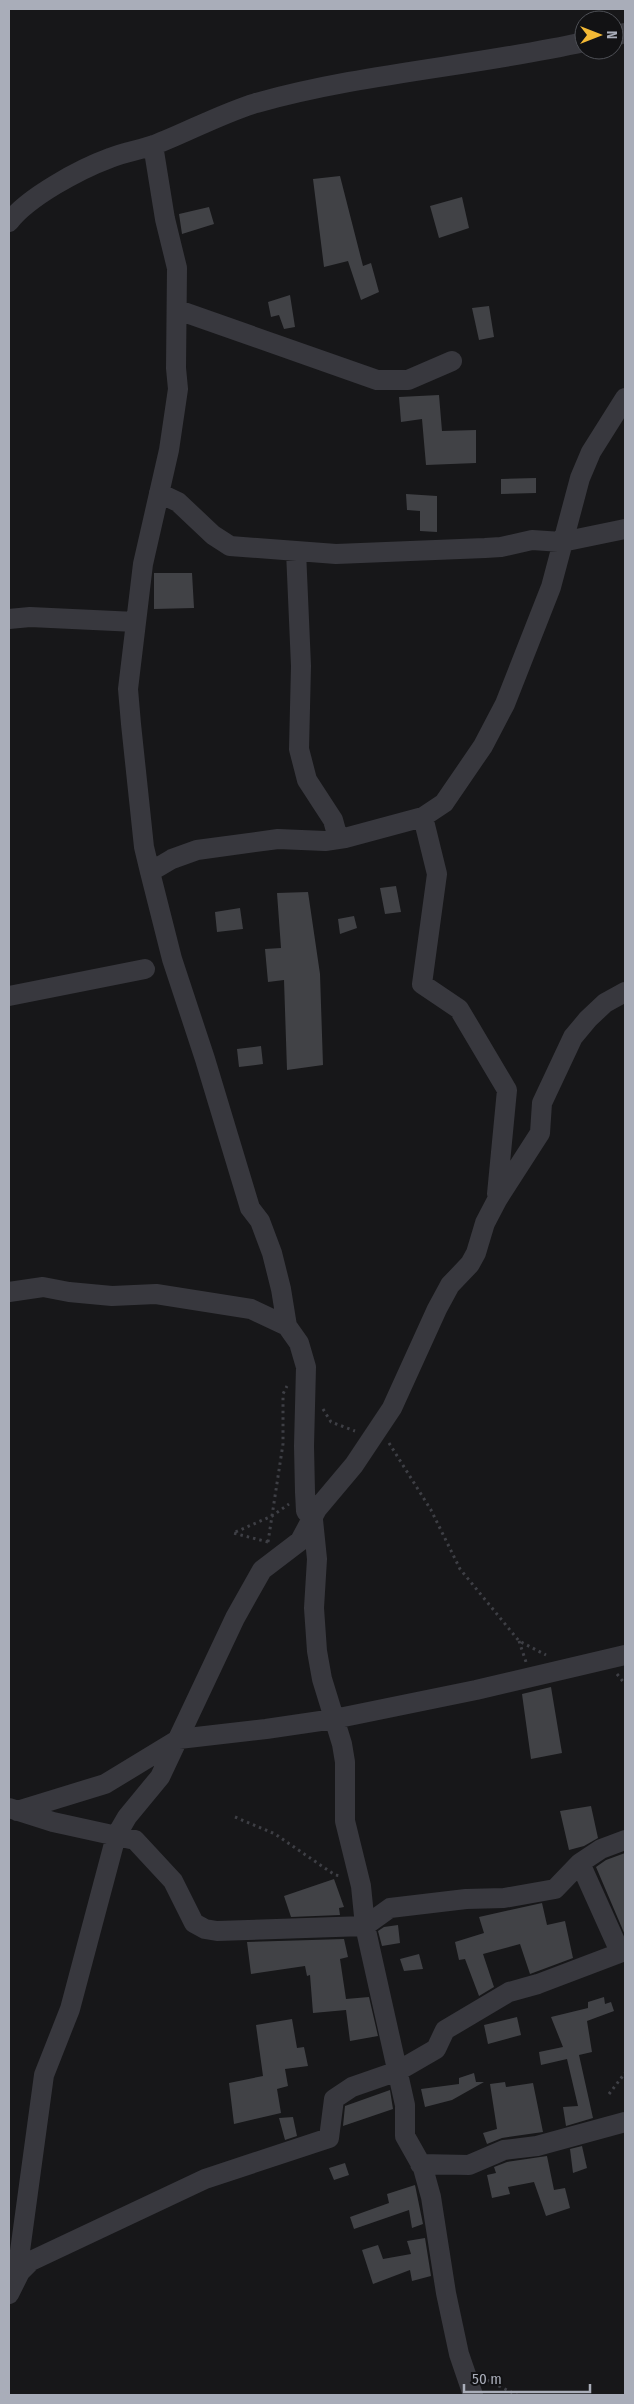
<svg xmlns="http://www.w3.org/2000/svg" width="634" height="2404" font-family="'Fira Sans Condensed',sans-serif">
<rect width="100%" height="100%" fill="#171719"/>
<path fill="#414246" d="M340,176L363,266L371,263L379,292L361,300L348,261L324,267L313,179Z
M462,197L469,228L439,238L430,206Z
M209,207L214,224L182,234L179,214Z
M290,295L295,327L284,329L279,315L271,317L268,302Z
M489,306L494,337L479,340L472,308Z
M439,395L442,431L476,430V463L426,465L422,419L401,422L399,397Z
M536,478V493L501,494V479Z
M406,494L437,496V532L420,531V511L407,510Z
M154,573H192L194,608L154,609Z
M396,886L401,912L385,914L380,888Z
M308,892L320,974L323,1065L287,1070L284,980L268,982L265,949L281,948L277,893Z
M240,908L243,929L217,932L215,912Z
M354,916L357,928L340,934L338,919Z
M261,1046L263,1064L239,1067L237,1049Z
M551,1687L562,1753L531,1759L522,1694Z
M591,1806L598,1838L584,1846L569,1850L560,1811Z
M625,1853V1935L596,1867L606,1860Z
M334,1879L344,1907L339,1908L340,1915L291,1917L284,1896Z
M542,1903L547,1925L565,1921L573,1958L530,1974L520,1944L483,1954L494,1987L479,1996L465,1959L459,1960L455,1942L484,1933L479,1917Z
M398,1925L400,1943L382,1946L378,1931L384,1927Z
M344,1939L348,1957L340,1959L346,1999L369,1997L378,2036L350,2041L346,2010L313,2013L310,1975L307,1976L305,1966L251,1974L247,1942Z
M419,1954L423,1969L404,1971L400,1959Z
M604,1997L605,2004L611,2002L614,2011L587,2021L592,2052L579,2055L593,2118L566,2126L563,2107L578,2106L567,2059L541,2065L539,2052L563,2047L551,2017L588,2008V2002Z
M517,2017L521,2035L488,2044L484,2025Z
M292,2019L297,2048L304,2047L308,2066L285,2069L288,2086L277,2089L281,2113L234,2124L229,2083L263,2076L256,2025Z
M474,2073L476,2082H484L452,2100L425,2107L421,2089L459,2084V2078Z
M505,2082L506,2087L533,2083L543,2132L502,2138L487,2144L483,2133L497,2129L490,2084Z
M390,2090L393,2109L343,2126L345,2106Z
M293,2117L297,2136L285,2140L279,2118Z
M582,2146L587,2168L573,2173L570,2149Z
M547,2156L554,2190L565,2188L570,2208L546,2216L534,2182L508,2187L510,2194L492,2198L487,2175L496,2173L494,2167L507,2162Z
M345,2163L349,2175L334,2180L329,2168Z
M415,2185L423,2224L412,2228L409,2210L354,2229L350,2217L389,2203L387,2194Z
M425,2238L431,2276L412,2281L410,2270L373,2284L362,2250L378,2245L383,2259L411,2254L407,2241Z"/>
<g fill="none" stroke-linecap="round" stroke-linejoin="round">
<path stroke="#3e3f45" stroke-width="3" stroke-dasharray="2.5 4" stroke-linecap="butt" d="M323,1409L331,1422L355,1431
M389,1443L431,1510L460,1569L519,1641L546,1655
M268,1542L283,1444V1394L287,1386
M268,1542L233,1533L272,1516L289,1504
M519,1641L526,1662
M617,1674L625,1684
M235,1817L275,1834L335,1875L341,1876
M609,2094L625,2073
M487,2380L517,2395"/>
<path stroke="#38383e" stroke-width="20" d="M614,36L625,33
M153,145L165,219L177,268L176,368L178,389L169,450L143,564L128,689L131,724L144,847L150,872L172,959L205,1059L250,1208L260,1221L272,1253L281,1289L287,1326L299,1343L306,1367L304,1446L305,1492L306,1511L313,1520L317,1559L314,1608L317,1651L322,1679L342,1744L345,1762V1821L361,1886L365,1926L405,2105V2136L423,2168L431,2197L446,2293L459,2354L473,2395
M9,222C28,197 80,169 110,158C124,152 140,150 154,145C188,132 220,114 256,103C363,73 476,66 584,42
M178,310L377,380H408L452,361
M159,493L178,502L213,535L230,546L336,554L485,548L501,547L532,540L562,542L625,529
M296,551L301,666L299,749L307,780L333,820L338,838
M9,619L30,617L136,622
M423,817L437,874L422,984L459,1009L507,1090L497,1194
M150,872L172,859L197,850L278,839L325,841L345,838L423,817L444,803L483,746L505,704L551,587L580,478L591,452L625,398
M9,996L145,969
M9,1292L43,1287L69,1292L112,1296L156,1294L251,1309L287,1326
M9,1808L53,1822L135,1840L173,1881L194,1923L205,1929L217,1931L365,1926L390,1908L466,1899L504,1898L555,1889L580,1863
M17,1811L105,1784L179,1739L266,1729L334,1719L476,1690L625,1655
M620,1952L580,1863L601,1849L625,1840
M420,2164L469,2165L504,2150L537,2146L625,2122
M20,2272V2251L44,2075L70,2009L116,1836L127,1817L160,1777L235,1618L262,1570L300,1541L317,1509L354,1465L392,1408L437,1309L450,1285L470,1264L476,1253L485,1223L497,1200L540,1133L542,1103L573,1037L588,1019L605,1003L625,992
M9,2294L20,2272L31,2261L205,2179L329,2138L334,2099L352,2087L398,2071L436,2049L445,2030L509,1992L538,1984L625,1951"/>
</g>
<rect width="634" height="2404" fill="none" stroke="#a9adb9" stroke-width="20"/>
<g transform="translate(599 35) rotate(90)"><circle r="24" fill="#121214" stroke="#4e5056"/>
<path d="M0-4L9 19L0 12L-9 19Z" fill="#f3b935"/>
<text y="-8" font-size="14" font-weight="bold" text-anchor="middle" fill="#a9adb9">N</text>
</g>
<path d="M464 2384v8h126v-8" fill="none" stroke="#a9adb9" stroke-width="2.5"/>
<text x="472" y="2384" font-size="15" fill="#a9adb9" stroke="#121214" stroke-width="4" paint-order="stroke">50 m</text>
</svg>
